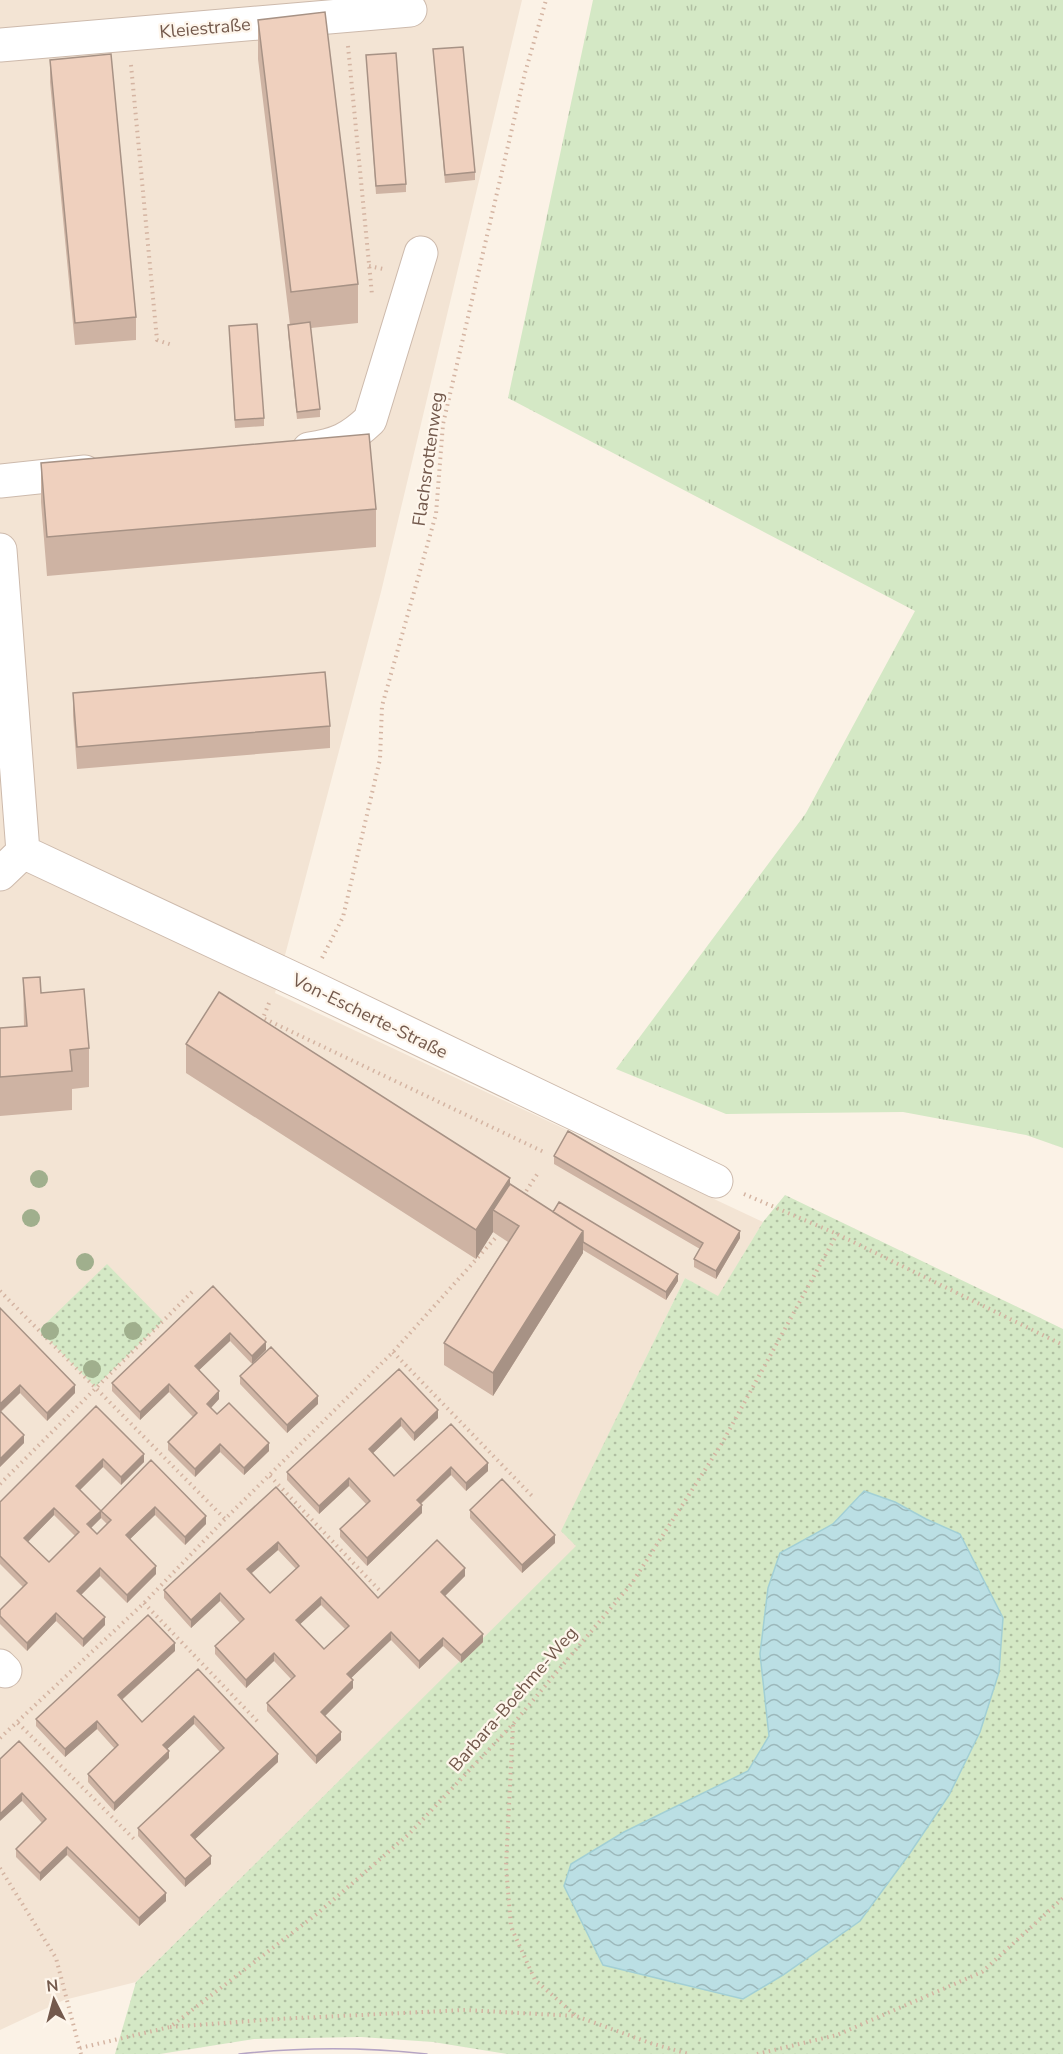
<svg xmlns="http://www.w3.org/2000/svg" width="1063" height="2054" font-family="'Nunito Sans',sans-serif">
<defs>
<pattern id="grass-tufts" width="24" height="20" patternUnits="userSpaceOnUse" patternTransform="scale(1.5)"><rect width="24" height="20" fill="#d4e8c5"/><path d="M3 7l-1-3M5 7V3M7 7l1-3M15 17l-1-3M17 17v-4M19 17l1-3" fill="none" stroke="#b0bfa2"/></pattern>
<pattern id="park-dots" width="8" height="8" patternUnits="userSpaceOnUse" patternTransform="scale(1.5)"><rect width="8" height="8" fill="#d4e8c5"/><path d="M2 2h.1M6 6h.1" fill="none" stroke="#b0bfa2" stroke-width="1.8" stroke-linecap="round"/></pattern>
<pattern id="water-waves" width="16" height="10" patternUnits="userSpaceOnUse" patternTransform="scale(1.5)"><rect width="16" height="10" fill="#bbdfe4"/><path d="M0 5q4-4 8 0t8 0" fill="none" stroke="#9cb8bb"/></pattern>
</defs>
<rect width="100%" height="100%" fill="#fbf2e6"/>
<path fill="#f3e4d4" d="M0,0H522L381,592L275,993L763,1222L718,1297L685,1278L562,1531L577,1546L136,1982L64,2000L0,2030Z"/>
<path fill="url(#grass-tufts)" d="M593,0H1063V1148L1026,1135L903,1112L726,1114L616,1069L806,813L915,611L508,398Z"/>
<path fill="url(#park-dots)" d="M785,1195L1063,1329V2054H507L433,2042L361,2037L254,2039L160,2054H115L136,1982L576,1546L561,1531L685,1278L718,1296L763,1222Z
M107,1264L163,1321L95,1387L39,1330Z"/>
<path fill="url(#water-waves)" stroke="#a2cfd5" stroke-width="1.5" d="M864,1491L895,1502L926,1519L960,1534L1003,1618L999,1672L980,1732L949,1795L910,1853L860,1921L783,1975L743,1999L603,1965L564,1886L571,1864L624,1832L748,1771L769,1736L760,1654L768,1588L780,1553L833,1524Z"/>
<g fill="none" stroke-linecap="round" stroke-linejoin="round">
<defs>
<path id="minor" d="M0,45L410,10
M309,449C337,445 350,439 370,420L421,253
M0,481L85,472
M0,550L23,852L0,874
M23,852L309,986L716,1181
M0,1666L5,1671"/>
</defs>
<use href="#minor" stroke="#cdbaac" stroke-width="35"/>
<path stroke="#d4b4a2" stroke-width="4" stroke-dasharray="1.5 4.5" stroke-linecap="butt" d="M348,46L372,295
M131,65L157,340L172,345
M369,266L383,269
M322,958L343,917L380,759L382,706L436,514L443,424L525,73L546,0
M269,1003L263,1018L546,1153
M744,1194L837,1234L1063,1345
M523,1196L538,1173
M0,1291L225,1519
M393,1352L534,1498
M270,1476L383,1594
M0,1484L195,1289
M144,1603L259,1723
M18,1723L134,1839
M513,1725L506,1866L511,1927L535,1980L575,2015
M0,1738L144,1603L225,1519L393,1352L498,1235
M0,1868L56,1958L81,2054
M170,2027L277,2019L465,2010L576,2016L650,2043L689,2054
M80,2048L170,2027L318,1913L409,1834L513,1724L632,1583L721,1445L837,1234
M757,2054L837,2035L982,1972L1063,1898"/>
<use href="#minor" stroke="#fff" stroke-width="33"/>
<path stroke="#b5a4c4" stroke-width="1.5" d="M239,2054C301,2047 365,2047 427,2054"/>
</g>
<g fill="#a0af8d">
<circle cx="39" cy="1179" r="9"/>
<circle cx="31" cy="1218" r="9"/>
<circle cx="85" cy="1262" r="9"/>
<circle cx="50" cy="1331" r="9"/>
<circle cx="133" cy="1331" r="9"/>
<circle cx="92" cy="1369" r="9"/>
</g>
<path fill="#ceb3a3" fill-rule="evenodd" d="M258,20L358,284V323L311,328L320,409V417L297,419L288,333V325H290L258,59Z
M433,49L475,172V180L445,183Z
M366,55L406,184V192L376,194Z
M50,60L136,317V340L75,345L50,82Z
M229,326L264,418V426L235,428Z
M41,463L376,509V547L47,576L41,502Z
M73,693L330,726V748L77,769L73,716Z
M23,978L41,993L89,1048V1087L72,1089V1110L0,1116V1028L24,1027Z
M186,1044L510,1184L553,1212L678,1281L666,1300L583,1250V1253L493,1396L444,1365V1343L508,1242L493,1232L476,1259L186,1073Z
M554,1156L740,1238L716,1279L694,1267V1259L700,1249L554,1164Z
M213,1286L266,1350L252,1364L230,1341L199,1370L219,1399L211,1408L217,1414L269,1451L244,1475L220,1452L195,1477L168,1450V1442L193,1417L169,1392L140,1420L112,1391V1383Z
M0,1308L75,1393L47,1421L20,1393L1,1412L24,1443L0,1467Z
M399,1369L438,1418L414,1441L401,1426L373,1453L394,1476L451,1424L488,1471L466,1491L451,1475L421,1504L422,1513L367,1566L340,1537V1529L366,1504L349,1486L319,1514L287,1480V1472Z
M240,1376L318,1404L287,1433L240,1384Z
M96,1406L144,1462L121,1485L103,1467L80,1490L101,1511L151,1460L206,1524L185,1545L155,1515L130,1539L156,1574L127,1603L100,1576L81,1595L105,1625L83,1647L56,1621L27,1651L0,1624V1610L23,1587L0,1564V1502ZM54,1515L75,1536L49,1562L28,1541ZM101,1518L107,1524L97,1534L91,1528Z
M276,1487L378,1598L465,1576L445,1596L483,1642L461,1663L443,1646L419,1669L391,1640L351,1678L353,1688L325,1716L341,1740L316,1764L267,1711V1703L291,1679L274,1661L246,1688L215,1654V1646L240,1623L220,1601L191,1628L164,1598V1590ZM278,1550L296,1569L270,1593L252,1573ZM321,1605L345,1629L324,1649L300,1624Z
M470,1510L555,1543L522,1573L470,1518Z
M175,1651L122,1700L142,1722L198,1669L278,1762L195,1839L211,1864L185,1887L138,1836V1828L220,1752L194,1724L167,1749L169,1758L114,1811L88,1782V1774L115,1749L97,1729L65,1757L36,1726V1719Z
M0,1759L166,1901L139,1926L67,1855L40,1881L16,1857V1849L42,1823L22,1801Z"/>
<path fill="#a79285" d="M510,1178V1207L493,1210V1232L476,1259V1230Z
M583,1231V1253L493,1396V1373Z
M740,1231V1238L716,1279V1271Z
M678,1274V1281L666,1300V1292Z
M230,1333V1341L195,1374V1366Z
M266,1342V1350L252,1364V1356Z
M169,1384V1392L140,1420V1412Z
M20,1385V1393L0,1412V1404Z
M75,1385V1393L47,1421V1413Z
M219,1391V1399L207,1412V1404Z
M318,1396V1404L287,1433V1425Z
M438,1410V1418L414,1441V1433Z
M401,1418V1426L369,1457V1449Z
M24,1435V1443L0,1467V1459Z
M269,1443V1451L244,1475V1468Z
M220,1444V1452L195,1477V1469Z
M144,1454V1462L121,1485V1477Z
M103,1459V1467L76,1494V1486Z
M488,1463V1471L466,1491V1483Z
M451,1467V1475L417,1507V1500Z
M349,1478V1486L319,1514V1506Z
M422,1505V1513L367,1566V1558Z
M155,1507V1515L126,1543V1535Z
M54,1508V1515L24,1546V1538Z
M101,1511V1518L87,1532V1524Z
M206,1516V1524L185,1545V1537Z
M555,1535V1543L522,1573V1565Z
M278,1542V1550L247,1577V1569Z
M156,1566V1574L127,1603V1595Z
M100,1568V1576L77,1599V1591Z
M465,1568V1576L441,1600V1592Z
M220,1593V1601L191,1628V1620Z
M321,1597V1605L296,1628V1620Z
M56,1613V1621L27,1651V1643Z
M105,1617V1625L83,1647V1639Z
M391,1632V1640L347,1682V1674Z
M483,1634V1642L461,1663V1655Z
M443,1638V1646L419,1669V1661Z
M175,1643V1651L118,1703V1695Z
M274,1653V1661L246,1688V1680Z
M353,1680V1688L321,1720V1712Z
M194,1716V1724L163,1753V1745Z
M97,1721V1729L65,1757V1749Z
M341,1732V1740L316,1764V1756Z
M169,1751V1758L114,1811V1803Z
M278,1754V1762L191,1843V1835Z
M22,1793V1801L0,1821V1814Z
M67,1847V1855L40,1881V1873Z
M211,1856V1864L185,1887V1879Z
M166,1893V1901L139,1926V1918Z"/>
<path fill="#efd0be" stroke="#a79285" stroke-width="1.5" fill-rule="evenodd" d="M325,12L358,284L291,292L258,20Z
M463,47L475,172L445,175L433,49Z
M396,53L406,184L376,186L366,55Z
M111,54L136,317L75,323L50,60Z
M310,322L320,409L297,412L288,325Z
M257,324L264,418L235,420L229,326Z
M369,434L376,509L47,537L41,463Z
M325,672L330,726L77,747L73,693Z
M40,977L41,993L84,989L89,1048L70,1050L72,1071L0,1077V1028L27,1026L23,978Z
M219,992L510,1178L476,1230L186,1044Z
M568,1131L740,1231L716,1271L694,1259L703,1243L554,1156Z
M510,1184L583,1231L493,1373L444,1343L519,1226L493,1210Z
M559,1202L678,1274L666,1292L583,1242V1231L553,1212Z
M213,1286L266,1342L252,1356L230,1333L195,1366L219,1391L207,1404L217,1414L229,1403L269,1443L244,1468L220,1444L195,1469L168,1442L197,1413L169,1384L140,1412L112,1383Z
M0,1308L75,1385L47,1413L20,1385L0,1404Z
M271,1347L318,1396L287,1425L240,1376Z
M399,1369L438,1410L414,1433L401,1418L369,1449L394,1476L451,1424L488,1463L466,1483L451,1467L417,1500L422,1505L367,1558L340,1529L370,1501L349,1478L319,1506L287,1472Z
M96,1406L144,1454L121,1477L103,1459L76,1486L101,1511L151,1460L206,1516L185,1537L155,1507L126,1535L156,1566L127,1595L100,1568L77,1591L105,1617L83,1639L56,1613L27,1643L0,1616V1610L27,1583L0,1556V1502ZM54,1508L79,1532L49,1562L24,1538ZM101,1511L111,1520L97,1534L87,1524Z
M0,1411L24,1435L0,1459Z
M502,1479L555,1535L522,1565L470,1510Z
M276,1487L378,1598L437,1540L465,1568L441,1592L483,1634L461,1655L443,1638L419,1661L391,1632L347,1674L353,1680L321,1712L341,1732L316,1756L267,1703L295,1676L274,1653L246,1680L215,1646L244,1619L220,1593L191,1620L164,1590ZM278,1542L299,1566L270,1593L247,1569ZM321,1597L349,1626L324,1649L296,1620Z
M148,1615L175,1643L118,1695L142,1722L198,1669L278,1754L191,1835L211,1856L185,1879L138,1828L224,1748L194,1716L163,1745L169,1751L114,1803L88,1774L118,1745L97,1721L65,1749L36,1719Z
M19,1741L166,1893L139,1918L67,1847L40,1873L16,1849L46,1819L22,1793L0,1814V1759Z"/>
<g text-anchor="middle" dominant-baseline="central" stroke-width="4.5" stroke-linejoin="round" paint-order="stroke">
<g font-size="18" fill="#73594c" stroke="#fef6ec">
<text transform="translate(205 28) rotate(-5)">Kleiestraße</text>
<text transform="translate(428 459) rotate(-82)">Flachsrottenweg</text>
<text transform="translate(370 1016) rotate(26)">Von-Escherte-Straße</text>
<text transform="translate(513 1699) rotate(-49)">Barbara-Boehme-Weg</text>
</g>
</g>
<g transform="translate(54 2000) rotate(354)" stroke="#fef6ec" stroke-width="4.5" paint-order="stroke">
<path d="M0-4.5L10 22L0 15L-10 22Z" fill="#73594c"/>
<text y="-9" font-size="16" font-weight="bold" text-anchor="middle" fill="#73594c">N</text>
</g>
</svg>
